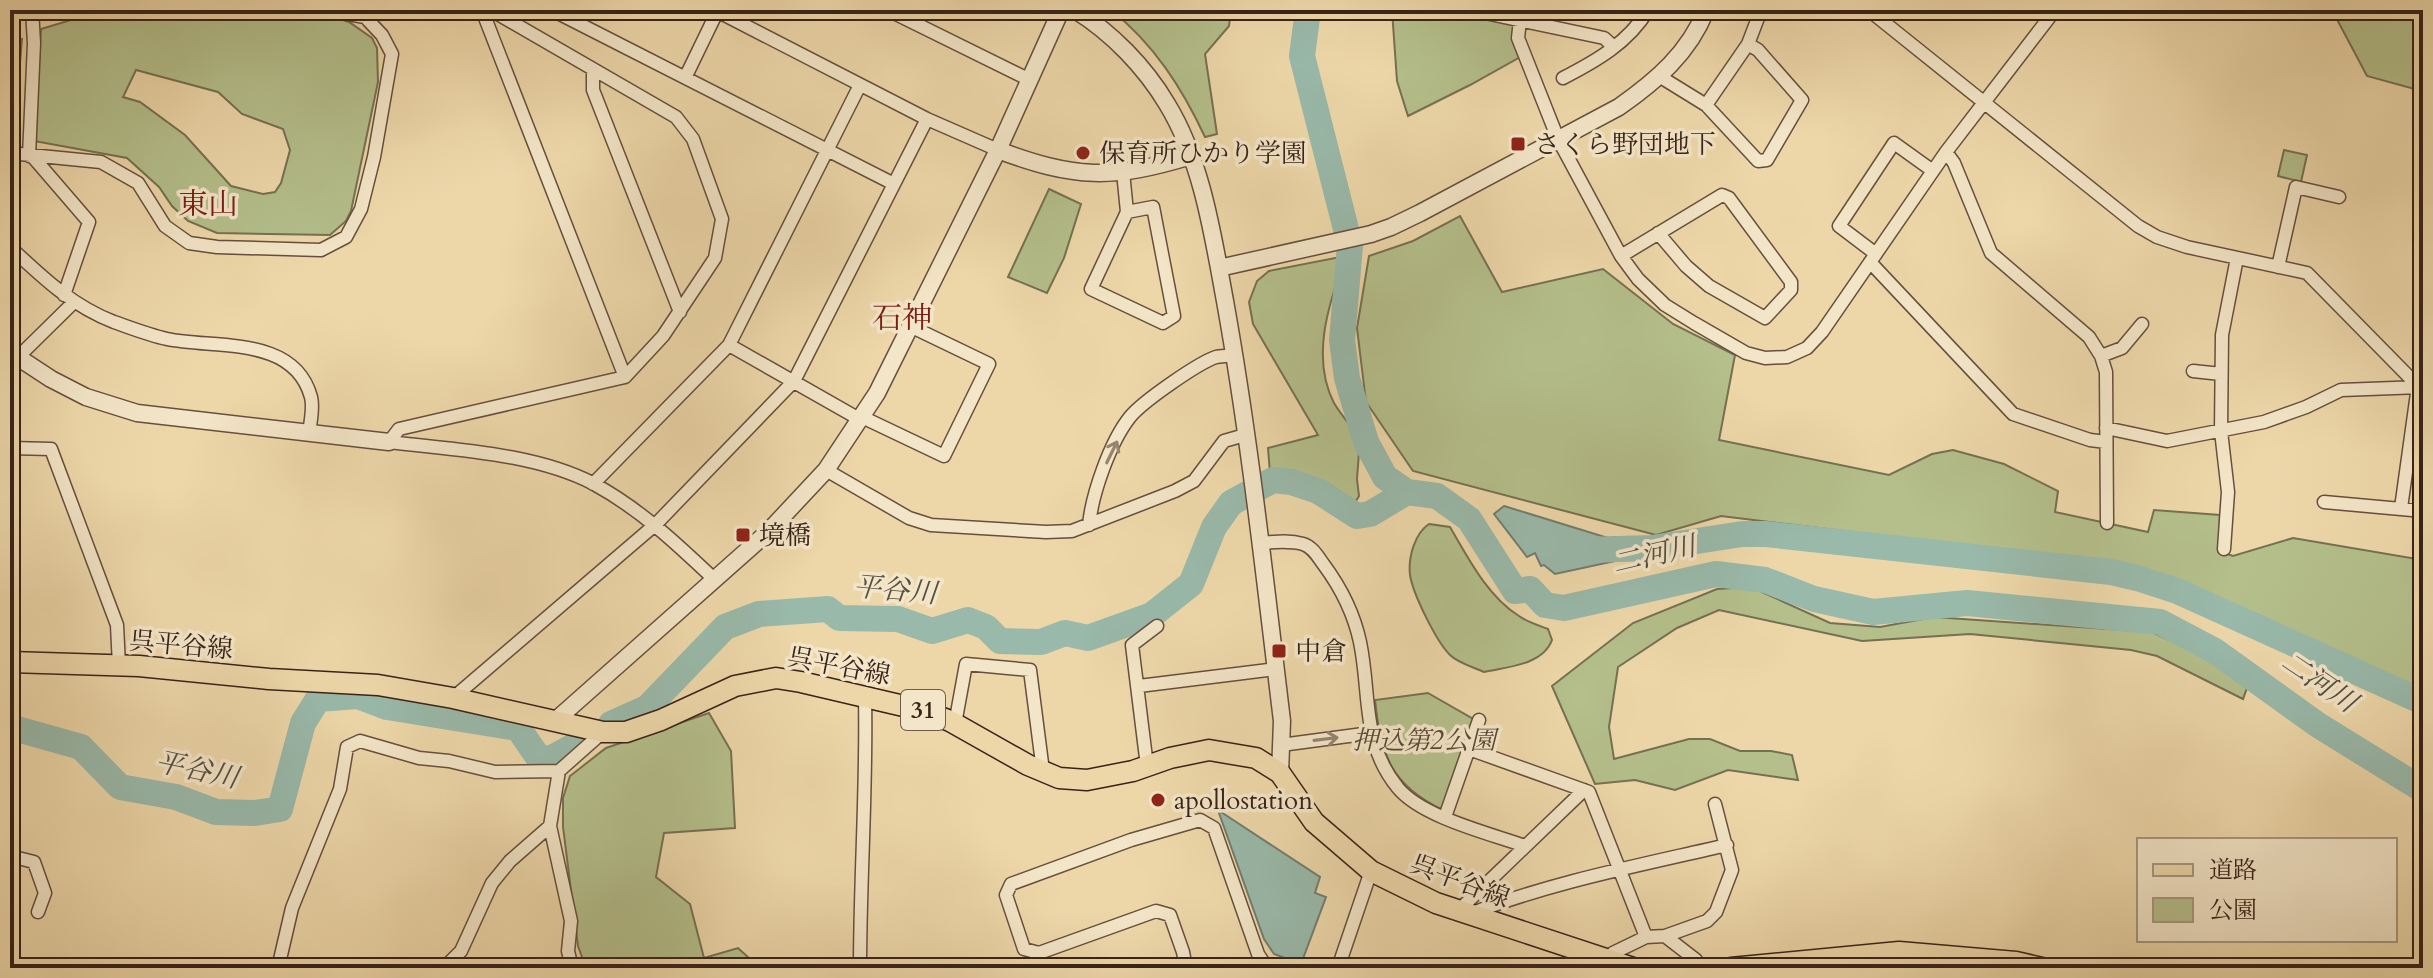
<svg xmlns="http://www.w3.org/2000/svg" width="2433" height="978" font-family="Cardo,'Noto Serif JP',serif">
<rect width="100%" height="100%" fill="#edd7a9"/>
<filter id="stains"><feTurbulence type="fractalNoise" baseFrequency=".0025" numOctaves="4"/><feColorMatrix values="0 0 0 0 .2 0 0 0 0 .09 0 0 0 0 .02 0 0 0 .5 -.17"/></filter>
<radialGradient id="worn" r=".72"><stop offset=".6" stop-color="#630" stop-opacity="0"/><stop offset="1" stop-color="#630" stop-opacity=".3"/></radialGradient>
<path fill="#b4bf8b" stroke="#767052" stroke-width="2" fill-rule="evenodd" d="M104,10H313L349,22L372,38L377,48L378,82L351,211L346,221L330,235L217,233L188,221L172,206L159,187L127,158L34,141L41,29ZM136,70L218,92L242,114L283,129L290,150L281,183L275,192L263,194L231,186L185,135L140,102L123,97Z
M1111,10H1231L1229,26L1205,54L1217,134L1205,137C1182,88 1154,44 1111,10Z
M1392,10H1458L1517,22L1522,56L1470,85L1408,116L1397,81Z
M2332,10H2423V86L2418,90L2367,76Z
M22,39L19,74L10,99V41Z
M2284,150L2307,155L2301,182L2278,176Z
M1049,189L1081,204L1064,258L1047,293L1008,277Z
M1460,216L1502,292L1603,269L1673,324L1735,355L1719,440L1889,475L1932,454L1953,450L2004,464L2058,491L2055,512L2148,532L2154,510L2220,515L2219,551L2233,556L2293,538L2423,560V698L2160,576L2090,561L1721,516L1656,535L1413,471L1366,402L1357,328L1369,256L1413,241Z
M1340,257L1344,262C1328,305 1311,359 1334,403C1341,415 1352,427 1360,439L1357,479L1359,496L1356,501L1334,493L1318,481L1270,473L1268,448L1318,435L1253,324L1249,302L1257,281L1269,271Z
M1429,524L1450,527C1468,558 1488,597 1519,616C1527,622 1538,625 1548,629L1552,640C1543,665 1507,667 1484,672C1473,667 1458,663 1450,655C1436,641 1413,594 1410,575C1408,557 1415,533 1429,524Z
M1751,587L1830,623L1880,627L1934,617L2152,632L2193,651L2248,685L2243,699L2157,656L2131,650L1970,634L1862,641L1719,610L1677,628L1618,667L1609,727L1614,759L1689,739H1710L1740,751H1771L1792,755L1798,780L1728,770L1675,790L1635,780L1595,784L1552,686L1633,623L1717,589Z
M1428,693L1475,720L1443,810C1391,785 1381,756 1375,700Z
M709,713L731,751L735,828L664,833L656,877L690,904L704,958L738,948L760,968H586L578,946L563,827V798L570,776L606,748Z"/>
<path fill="#99b9aa" stroke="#727d70" stroke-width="2" d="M1504,506L1608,538L1617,537L1620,560L1555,574L1544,565L1541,566L1535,553L1527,557L1494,514Z
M1221,812L1320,877L1315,893L1326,897L1301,964L1274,954L1264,939L1219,813Z"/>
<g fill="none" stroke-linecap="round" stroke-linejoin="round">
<path stroke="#99b9aa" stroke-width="26" d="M1308,10L1302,56L1350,245L1342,340L1347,378L1366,442L1385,477L1407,492L1437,496L1469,519L1515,591L1530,589L1545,605L1564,608L1716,574L1765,580L1814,599L1873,612L1967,603L2160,622L2215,651L2318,725L2423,790
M1584,550L1652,548L1742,534H1766L2111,572L2137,578L2177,591L2423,702
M611,724L647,708L725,627L759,614L828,609L839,618L898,619L932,631L968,620L986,627L1000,641L1041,642L1065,633L1088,638L1152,615L1191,584L1214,527L1231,503L1273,480L1291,482L1318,491L1357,516L1370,514L1407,492
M10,727L81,747L120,787L176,797L216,812L255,813L280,809L303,723L318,699L358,696L387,707L518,728L538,757L550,759L576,745"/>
<defs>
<path id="minor" d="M482,10L625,377
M552,10L894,184
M715,10L927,119L998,150
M888,10L1030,80
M1471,10L1604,38L1614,47
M1879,10L1875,15L2138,226L2157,237L2187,247L2307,273L2418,386L2401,508
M1520,20L1518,38L1558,139L1621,256L1638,279L1665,305L1694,323L1746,353L1765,358L1787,357L1807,348L1822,332L1946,152L2055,10
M593,69V90L680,312
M686,76L718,10
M1659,76L1706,105L1758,161L1767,160L1802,100L1758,50L1748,44
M1563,78C1596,61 1628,43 1648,10
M1706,105L1748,44L1761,10
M1946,152L1954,163L1991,253L2089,337L2101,356L2106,372L2107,523
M10,153L101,162L138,183L165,226L189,243L217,247L321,250L346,237L361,209L374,157L392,54L382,35L365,17L325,10
M29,156L34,43L32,10
M33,157L89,222L64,295
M1123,172L1127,212L1091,289L1163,323L1174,316L1153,207L1127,212
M10,247C42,277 72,306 114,322C131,328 149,335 167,339C215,349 294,335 311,397C314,408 310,423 309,434
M1876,254L1839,226L1894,143L1933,171
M1621,256L1722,195L1729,198L1791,282V290L1765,318L1709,286L1686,266L1658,233
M1870,262L2013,414L2090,440L2106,442
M2278,267L2296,187L2339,197
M729,345L861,420
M2101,356L2122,348L2142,324
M10,365L73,303
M2193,371L2221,374
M862,417L944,456L989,364L910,326
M2106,428L2167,441L2264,422L2306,407L2341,390L2421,387
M389,442L399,429L625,377L663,336L715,258L722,219L693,139L676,117L491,10
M389,442C454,450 535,453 594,484C640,509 677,544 715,580
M10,448L51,449L117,625L119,666
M826,470L909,518L931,525L1046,532L1072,531L1175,491L1194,481L1224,441L1245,435
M593,484L729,345L860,85
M2324,502L2423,511
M1089,525C1092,494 1110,442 1130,417C1142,402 1198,363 1216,357C1221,356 1229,356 1234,355
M1260,543C1274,542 1289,540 1303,544C1313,547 1318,557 1324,565C1341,588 1354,614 1360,642C1371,695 1361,743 1398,788C1422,817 1488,833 1525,846
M2224,549L2228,492L2221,431L2222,335L2237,258
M1139,686L1276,669
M453,698L656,524L794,381L927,119
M955,724L966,664L1030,670L1043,771
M1281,745L1371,733
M1469,749L1589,792L1646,937
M1147,766L1132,645L1157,626
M1445,817L1479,720
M10,856L34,862L45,893L38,912
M1458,911L1584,790
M1470,914C1552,882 1641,865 1727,845
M1665,936L1696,960L1700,968
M1606,960L1613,953L1646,937L1665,936L1707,921L1716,912L1732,870L1715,804
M278,968L292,908L340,789L347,747L360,741L419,758L449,761L495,772L559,771
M444,968L461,951L492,883L510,861L550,826
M572,968L568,951L571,921L550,826L559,771L603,732
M860,968C860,877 867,787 865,697
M1186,968L1183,952L1170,915L1156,911L1039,953L1024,949L1006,895L1011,884L1131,840L1200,820L1214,828L1258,954L1267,968
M1266,968L1273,965L1283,968
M1338,968L1371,871"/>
<path id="tertiary" d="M1075,10C1112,33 1145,67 1167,104C1202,161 1213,236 1225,301C1250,440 1265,581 1282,721L1280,773
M998,150C1075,179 1112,180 1191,156
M1219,268L1371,234L1391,227L1420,213L1619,107C1656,81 1689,53 1706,10
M19,358L51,379L86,397L137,413L389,442
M556,720L768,532L826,470L877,393L998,150L1061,10"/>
<path id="primary" d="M10,662L139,666L269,679L378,685L453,698L603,732H626L661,720L735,686L776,678L801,682L925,711L950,721L1028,765L1059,778L1087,780L1133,771L1170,758L1209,750L1256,758L1280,773L1314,822L1371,871L1436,903L1633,968
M1731,968L1899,952L2016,962L2042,968"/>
</defs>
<use href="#minor" stroke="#654f3e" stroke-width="15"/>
<use href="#tertiary" stroke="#654f3e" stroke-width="19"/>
<use href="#primary" stroke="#38221a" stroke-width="23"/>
<use href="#minor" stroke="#f3e5c7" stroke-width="12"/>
<use href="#tertiary" stroke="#f3e5c7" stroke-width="16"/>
<use href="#primary" stroke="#edd7a9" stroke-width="20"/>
</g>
<defs><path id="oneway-shaft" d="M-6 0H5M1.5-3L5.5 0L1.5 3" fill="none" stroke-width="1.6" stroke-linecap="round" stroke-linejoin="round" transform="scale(2)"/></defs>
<g stroke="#968470">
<use href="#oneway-shaft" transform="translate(1112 452) rotate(-64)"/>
<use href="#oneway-shaft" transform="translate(1326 739) rotate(-7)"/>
</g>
<g fill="#8f2418" stroke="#f3e5c7" stroke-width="3">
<rect x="1510" y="136" width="16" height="16" rx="4"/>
<circle cx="1083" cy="153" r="8"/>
<rect x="735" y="527" width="16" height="16" rx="4"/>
<rect x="1271" y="643" width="16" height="16" rx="4"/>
<circle cx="1158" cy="800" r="8"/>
</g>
<g text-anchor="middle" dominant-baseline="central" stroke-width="7" stroke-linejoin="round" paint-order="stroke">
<rect fill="#f3e5c7" stroke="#705c4e" stroke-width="2" x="901" y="690" width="44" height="40" rx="6"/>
<g font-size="24" font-weight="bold" fill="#38221a">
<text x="923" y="710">31</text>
</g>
<g font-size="26" fill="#38221a" stroke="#f3e5c7" text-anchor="start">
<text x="1534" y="144">さくら野団地下</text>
<text x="1099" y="153">保育所ひかり学園</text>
<text x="759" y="535">境橋</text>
<text x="1295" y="651">中倉</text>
<text x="1174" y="800">apollostation</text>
</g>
<g font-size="26" fill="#38221a" stroke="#f3e5c7">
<text transform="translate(181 645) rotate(5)">呉平谷線</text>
<text transform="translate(839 666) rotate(11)">呉平谷線</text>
<text transform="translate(1460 881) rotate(21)">呉平谷線</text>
</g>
<g font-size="26" font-style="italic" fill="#574936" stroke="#f3e5c7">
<text x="1424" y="740">押込第2公園</text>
</g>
<g font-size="28" font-style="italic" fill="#554f45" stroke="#f3e5c7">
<text transform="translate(1654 555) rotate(-13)">二河川</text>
<text transform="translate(895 590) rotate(5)">平谷川</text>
<text transform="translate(2319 682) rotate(34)">二河川</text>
<text transform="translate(197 770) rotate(12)">平谷川</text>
</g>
<g font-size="30" fill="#7a1f14" stroke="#f3e5c7">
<text x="208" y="204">東山</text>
<text x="902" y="318">石神</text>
</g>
</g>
<rect width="2433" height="978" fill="none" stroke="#edd7a9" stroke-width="40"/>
<rect x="12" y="12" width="2409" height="954" fill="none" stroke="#38221a" stroke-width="4"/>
<rect x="20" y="20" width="2393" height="938" fill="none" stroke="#38221a" stroke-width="2"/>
<rect x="2137" y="838" width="260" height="104" fill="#f3e5c7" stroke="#a89782" stroke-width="2"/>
<rect x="2153" y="864" width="40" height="12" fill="#edd7a9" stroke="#a89782" stroke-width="2"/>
<text x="2209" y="878" font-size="24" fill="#38221a">道路</text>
<rect x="2153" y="898" width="40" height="24" fill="#b4bf8b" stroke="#a89782" stroke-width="2"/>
<text x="2209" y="918" font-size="24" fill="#38221a">公園</text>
<rect width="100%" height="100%" filter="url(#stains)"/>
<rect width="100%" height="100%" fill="url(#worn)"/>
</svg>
